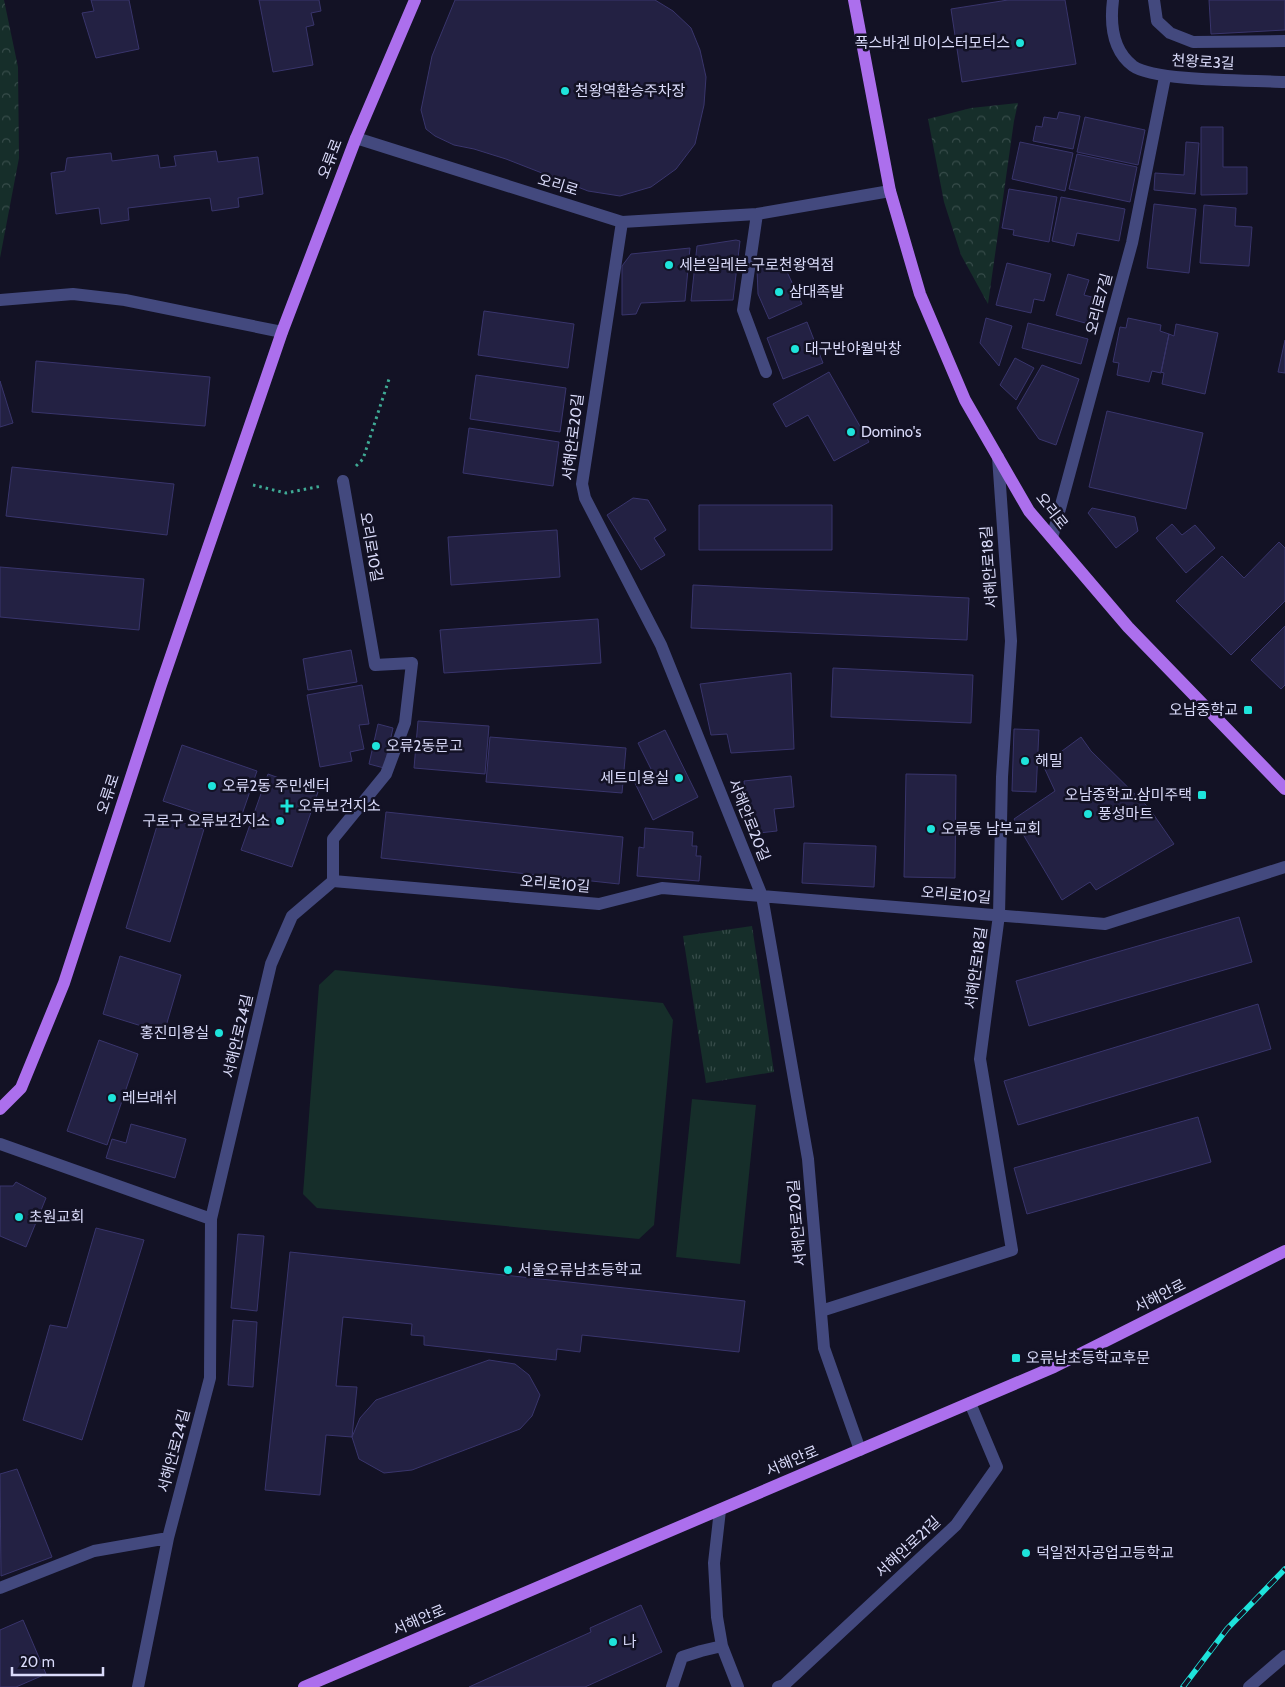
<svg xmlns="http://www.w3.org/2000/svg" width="1285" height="1687" font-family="Cabin,'Noto Sans KR',sans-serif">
<defs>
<pattern id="grass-tufts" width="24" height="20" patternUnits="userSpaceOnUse" patternTransform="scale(1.25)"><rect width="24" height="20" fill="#162e2a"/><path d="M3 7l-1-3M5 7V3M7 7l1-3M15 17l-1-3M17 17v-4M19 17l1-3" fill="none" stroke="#374c4a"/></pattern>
<pattern id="forest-crowns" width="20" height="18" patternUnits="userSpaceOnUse" patternTransform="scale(1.25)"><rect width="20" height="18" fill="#162e2a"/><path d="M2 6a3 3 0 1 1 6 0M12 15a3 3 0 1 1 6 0" fill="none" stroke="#374c4a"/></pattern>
</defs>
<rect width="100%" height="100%" fill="#131225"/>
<path fill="url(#grass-tufts)" d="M752,926L774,1072L706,1083L683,936Z"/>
<path fill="url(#forest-crowns)" d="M0,0H4L18,67L19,158L0,258Z
M1018,103L1014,121L988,304L961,255L944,202L928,119L971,108Z"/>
<path fill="#162e2a" d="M335,970L663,1003L673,1020L654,1225L639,1239L317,1208L303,1194L319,985Z
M692,1099L756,1105L740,1264L676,1257Z"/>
<path fill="#232143" stroke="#39356c" d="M91,0H129L139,49L96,58L82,13L94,11Z
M259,0H319L321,11L311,13L314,25L306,27L313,65L273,72Z
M455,0H655L673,11L691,28L700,50L706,77L704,105L695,144L676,169L651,187L620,196L588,191L506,159L474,149L454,145L435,136L426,129L421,110L432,56Z
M1008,0H1065L1076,64L962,82L951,9Z
M1209,0H1285V30L1211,34Z
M1059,112L1080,116L1073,149L1033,141L1036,126L1042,127L1044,117L1057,119Z
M1085,117L1145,130L1138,165L1077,152Z
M1201,127H1223V167H1247V194L1201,195Z
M1020,142L1073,153L1065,191L1012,179Z
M1186,142L1199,143L1195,194L1154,190L1155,173L1184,175Z
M216,151L218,162L258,157L263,194L238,198L239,207L212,211L210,198L128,208L129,220L101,224L99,208L56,214L51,173L65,171L67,158L111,153L112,161L158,155L160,168L176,166L174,156Z
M1077,154L1137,167L1130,202L1069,189Z
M1009,189L1057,197L1049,242L1013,235L1014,230L1002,228Z
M1061,197L1125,209L1119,241L1077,233L1074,246L1052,241Z
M1154,204L1196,209L1189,273L1147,268Z
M1204,205L1236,208L1235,226L1252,227L1249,266L1200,263Z
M736,240L740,241L733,300L691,301L697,246Z
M690,248L685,301L641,303L636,314L622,315V266L631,254Z
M781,259L802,304L769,319L758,294L757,269Z
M1007,263L1051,274L1044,301L1034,299L1031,313L996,305Z
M1068,274L1089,280L1084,295L1103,300L1096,326L1056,315Z
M484,311L574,324L568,368L478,355Z
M986,318L1012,326L999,366L980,343Z
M1128,318L1161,325L1160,331L1169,334L1161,373L1152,371L1149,382L1117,375L1119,363L1113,362L1120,327L1126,328Z
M807,322L823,363L783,379L767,338Z
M1028,323L1088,339L1081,364L1022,348Z
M1176,324L1218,333L1205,394L1162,384L1164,373L1161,372L1169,334L1174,336Z
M1285,340V373L1278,372Z
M1015,358L1034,368L1016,400L1000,385Z
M36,361L210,377L205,426L32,412Z
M1042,365L1079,379L1056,445L1039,439L1017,408Z
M829,372L869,442L834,461L808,415L786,427L773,404Z
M476,375L566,388L560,432L470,419Z
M0,381L13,423L0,427Z
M1107,411L1203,433L1186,509L1089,487Z
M469,428L559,442L553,486L463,473Z
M12,467L174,484L167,535L6,516Z
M633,498L648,500L666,530L654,538L665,555L641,570L607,515Z
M699,505H832V550H699Z
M1092,508L1135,517L1138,531L1116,548L1088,513Z
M1172,524L1182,535L1195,525L1215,548L1186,573L1156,538Z
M557,530L560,577L451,585L448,537Z
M1279,542L1285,548V601L1231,655L1176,601L1222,556L1244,578Z
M0,567L144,579L139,630L0,617Z
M693,585L969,598L967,640L691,628Z
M598,619L601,663L444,673L440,630Z
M1285,626V685L1281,689L1251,660Z
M351,650L357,682L308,690L303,659Z
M833,668L973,675L971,723L831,717Z
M791,673L794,749L731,753L727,734L711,735L700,684Z
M362,685L369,724L359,725L364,749L350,752L352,761L320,767L307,695Z
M418,721L489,726L485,774L414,768Z
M378,724L393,728L384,768L369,764Z
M1014,729L1039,730L1036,792L1012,791Z
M665,730L698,797L653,820L632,777L651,769L638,743Z
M490,737L626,748L622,793L486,782Z
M1081,737L1091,751L1149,808L1174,844L1096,890L1090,882L1062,900L1014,819L1055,791L1043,765Z
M182,745L257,771L238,826L163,801Z
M268,774L318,792L292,867L241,850Z
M906,774L956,775L955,878L904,877Z
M791,776L794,807L774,809L777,831L750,834L744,781Z
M386,812L623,837L619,884L381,858Z
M160,816L204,829L170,942L126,928Z
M645,828L693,832L692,846H697L696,856H701L699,881L637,876L639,847L644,848Z
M804,843L876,846L874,887L802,883Z
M1239,917L1252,962L1029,1026L1016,981Z
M120,956L181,975L164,1033L103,1014Z
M1258,1004L1271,1049L1018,1125L1004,1081Z
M99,1040L138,1054L107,1145L67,1131Z
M1198,1117L1211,1162L1027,1214L1014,1168Z
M131,1124L186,1139L175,1178L106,1158L112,1139L126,1143Z
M16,1182L46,1198L26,1247L0,1236V1186H13Z
M96,1228L144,1240L82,1440L23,1420L50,1325L67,1328Z
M238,1234L264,1236L257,1311L231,1308Z
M290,1252L745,1301L739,1352L582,1335L580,1352L557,1349L556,1360L424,1345V1336L411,1335L412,1324L343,1317L336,1386L357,1387L352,1437L326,1435L320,1495L265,1490Z
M233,1320L257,1322L253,1387L228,1385Z
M489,1360L515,1364L529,1375L540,1395L532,1416L520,1429L412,1470L384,1473L359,1459L352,1437L360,1418L376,1400Z
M17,1469L52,1557L1,1576L0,1474Z
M641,1605L662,1652L585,1687H469L591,1632L590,1628Z
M23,1620L46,1674L16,1687H0V1630Z"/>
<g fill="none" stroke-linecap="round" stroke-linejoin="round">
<path stroke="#3faa95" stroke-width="3" stroke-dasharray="2.5 4" stroke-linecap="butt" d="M356,466L363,459L390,376
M253,485L286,493L322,486"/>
<path stroke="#43497e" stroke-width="12" d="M1113,0C1110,24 1112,50 1133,66C1155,82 1254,80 1285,82
M1154,0L1157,21L1170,33L1193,42L1285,41
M356,138L622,222L757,214L890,191
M757,214L743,310L766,372
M622,222L582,484L585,498L661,645L762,896L808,1159L824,1348L860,1450
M0,300L73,294L125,300L282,332
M1052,538L1132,243L1165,77
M333,881L599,904L662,888L1105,924L1285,867
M333,881V839L386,774L405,723L412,663L375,665L343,481
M0,1144L211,1219
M821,1311L1012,1250L980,1059L999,915L1002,777L1011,641L998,457
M0,1588L94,1551L168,1538
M722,1646L738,1687
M138,1687L168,1538L210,1378L211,1219L271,964L292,916L333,881
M672,1687L682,1657L701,1651L722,1646L717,1617L714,1563L720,1510
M778,1687L784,1685L956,1525L997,1467L970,1403
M1249,1687L1285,1656"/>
<path stroke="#ac6fed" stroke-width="12" d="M854,0L890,191L920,294L965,400L1029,511L1128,627L1285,789
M0,1109L21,1088L64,983L161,685L282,332L356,138L415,0
M304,1687L1054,1367L1285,1251"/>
<defs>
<path id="rail" d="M1183,1687L1227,1629L1285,1569"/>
</defs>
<use href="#rail" stroke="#1ee3db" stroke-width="5.5"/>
<use href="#rail" stroke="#131225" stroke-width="4" stroke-dasharray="11" stroke-linecap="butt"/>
</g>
<g fill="#1ee3db" stroke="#131225" stroke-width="2">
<circle cx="1020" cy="43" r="5"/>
<circle cx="565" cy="91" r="5"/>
<circle cx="669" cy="265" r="5"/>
<circle cx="779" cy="292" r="5"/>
<circle cx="795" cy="349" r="5"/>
<circle cx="851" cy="432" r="5"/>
<rect x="1243" y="705" width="10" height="10" rx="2.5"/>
<circle cx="376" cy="746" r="5"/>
<circle cx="1025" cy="761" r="5"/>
<circle cx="679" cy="778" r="5"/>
<circle cx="212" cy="786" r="5"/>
<rect x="1197" y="790" width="10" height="10" rx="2.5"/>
<path d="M284.5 798.5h5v5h5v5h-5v5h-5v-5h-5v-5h5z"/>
<circle cx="1088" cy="814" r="5"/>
<circle cx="280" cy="821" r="5"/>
<circle cx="931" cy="829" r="5"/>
<circle cx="219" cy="1033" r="5"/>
<circle cx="112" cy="1098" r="5"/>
<circle cx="19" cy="1217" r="5"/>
<circle cx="508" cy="1270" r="5"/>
<rect x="1011" y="1353" width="10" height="10" rx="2.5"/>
<circle cx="1026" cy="1553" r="5"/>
<circle cx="613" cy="1642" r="5"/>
</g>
<g text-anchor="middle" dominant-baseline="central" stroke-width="5" stroke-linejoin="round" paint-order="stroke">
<g font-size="15" fill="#dadbfa" stroke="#131225" text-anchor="start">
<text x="1010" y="43" text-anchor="end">폭스바겐 마이스터모터스</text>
<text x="575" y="91">천왕역환승주차장</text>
<text x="679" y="265">세븐일레븐 구로천왕역점</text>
<text x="789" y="292">삼대족발</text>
<text x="805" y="349">대구반야월막창</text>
<text x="861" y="432">Domino's</text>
<text x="1238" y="710" text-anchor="end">오남중학교</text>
<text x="386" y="746">오류2동문고</text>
<text x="1035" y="761">해밀</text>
<text x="669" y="778" text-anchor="end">세트미용실</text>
<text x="222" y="786">오류2동 주민센터</text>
<text x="1192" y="795" text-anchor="end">오남중학교.삼미주택</text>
<text x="298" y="806">오류보건지소</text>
<text x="1098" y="814">풍성마트</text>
<text x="270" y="821" text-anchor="end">구로구 오류보건지소</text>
<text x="941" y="829">오류동 남부교회</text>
<text x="209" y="1033" text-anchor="end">홍진미용실</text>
<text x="122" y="1098">레브래쉬</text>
<text x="29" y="1217">초원교회</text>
<text x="518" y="1270">서울오류남초등학교</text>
<text x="1026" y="1358">오류남초등학교후문</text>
<text x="1036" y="1553">덕일전자공업고등학교</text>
<text x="623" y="1642">나</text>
</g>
<g font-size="15" fill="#dadbfa" stroke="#131225">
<text transform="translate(1203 62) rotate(3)">천왕로3길</text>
<text transform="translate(330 159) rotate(-69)">오류로</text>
<text transform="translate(558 185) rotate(17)">오리로</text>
<text transform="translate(1099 304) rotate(-75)">오리로7길</text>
<text transform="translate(573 437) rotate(-83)">서해안로20길</text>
<text transform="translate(1052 511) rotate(52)">오리로</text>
<text transform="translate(371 547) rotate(80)">오리로10길</text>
<text transform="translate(989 567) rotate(-94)">서해안로18길</text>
<text transform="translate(108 794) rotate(-72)">오류로</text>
<text transform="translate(749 820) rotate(68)">서해안로20길</text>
<text transform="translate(555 884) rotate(5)">오리로10길</text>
<text transform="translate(956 895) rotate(5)">오리로10길</text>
<text transform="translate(976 968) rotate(-82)">서해안로18길</text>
<text transform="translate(238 1036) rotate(-77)">서해안로24길</text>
<text transform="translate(797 1223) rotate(-95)">서해안로20길</text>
<text transform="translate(1160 1296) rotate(-27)">서해안로</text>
<text transform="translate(174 1451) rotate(-75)">서해안로24길</text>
<text transform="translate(792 1461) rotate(-23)">서해안로</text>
<text transform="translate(908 1547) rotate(-43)">서해안로21길</text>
<text transform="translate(419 1620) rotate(-23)">서해안로</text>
</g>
</g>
<path d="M12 1667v8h91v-8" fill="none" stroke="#dadbfa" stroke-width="2.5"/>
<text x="20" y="1667" font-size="15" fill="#dadbfa" stroke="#131225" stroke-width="4" paint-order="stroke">20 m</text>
</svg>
